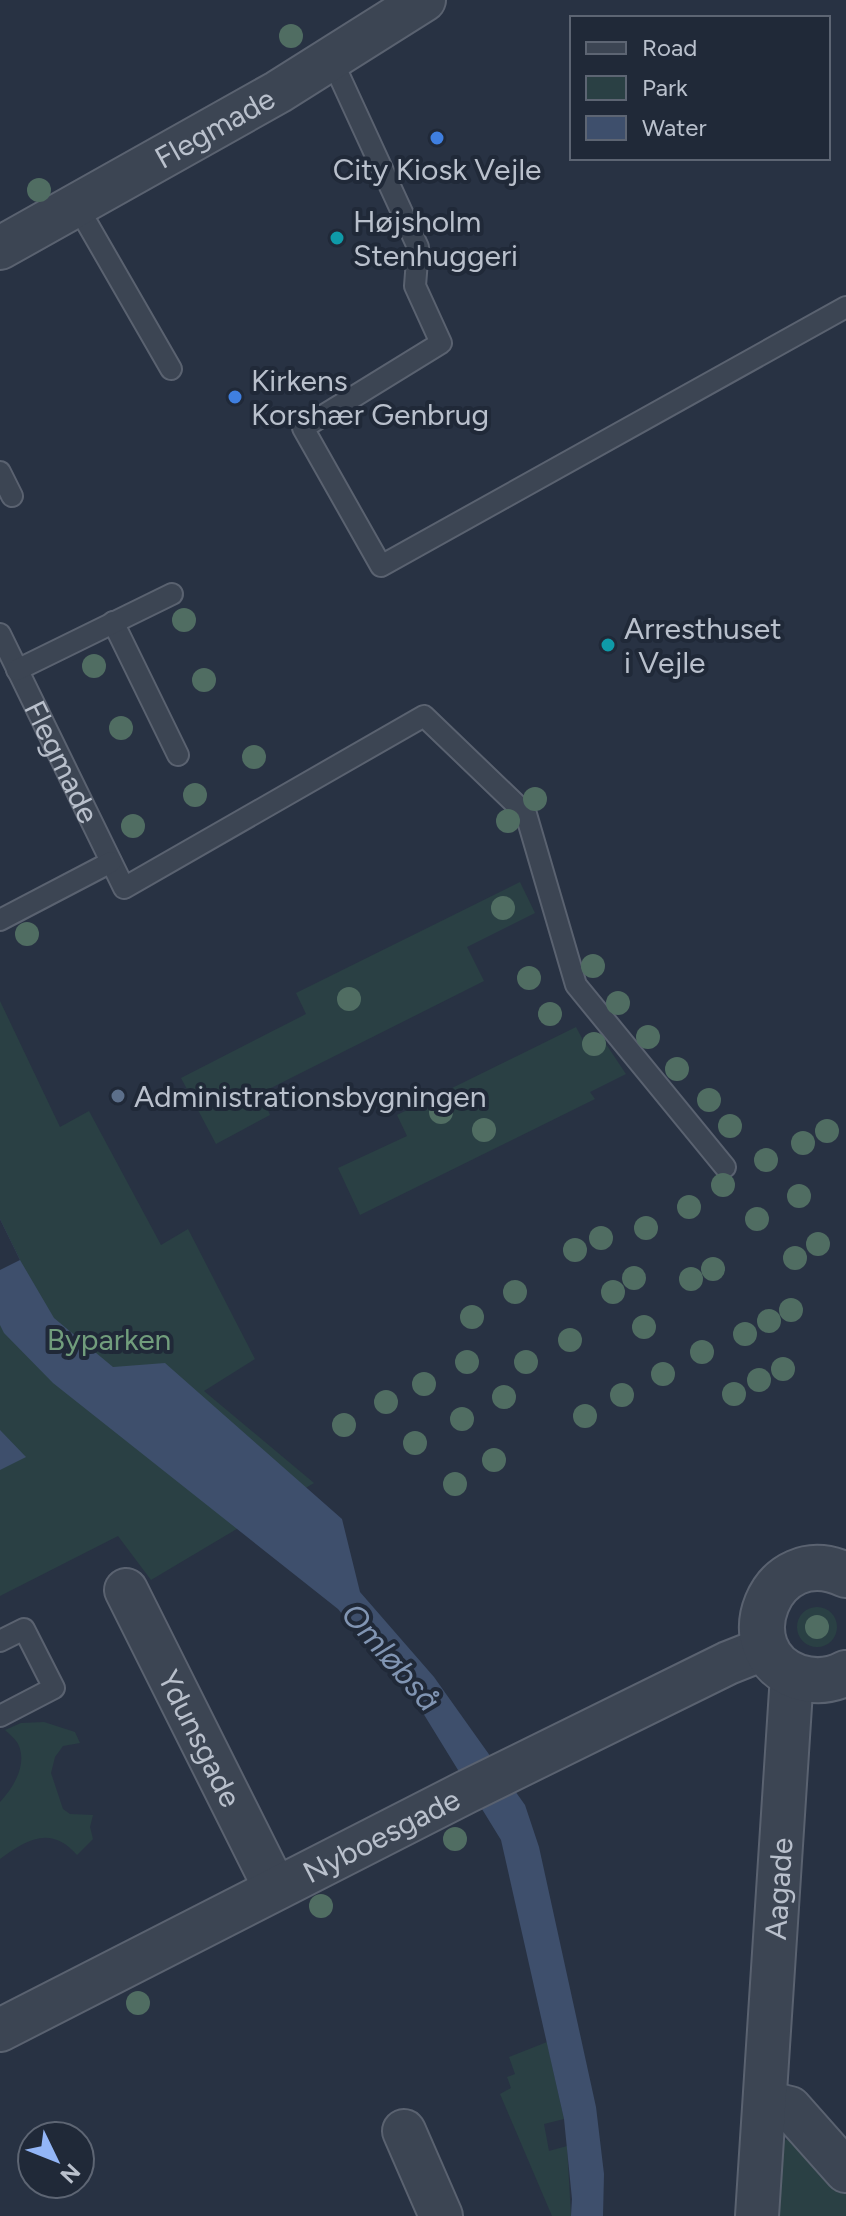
<svg xmlns="http://www.w3.org/2000/svg" width="846" height="2216" font-family="Figtree,sans-serif">
<rect width="100%" height="100%" fill="#283243"/>
<path fill="#2a4044" d="M520,882L535,913L467,947L484,981L261,1093L270,1115L216,1144L181,1078L306,1014L296,993Z
M0,1001L60,1127L89,1111L161,1245L188,1229L255,1359L204,1391L314,1483L151,1580L118,1536L0,1596Z
M576,1027L584,1042L600,1035L626,1074L590,1092L595,1099L360,1215L338,1168L407,1136L397,1115Z
M797 1627a20 20 0 1 1 40 0a20 20 0 1 1-40 0Z
M44,1722L75,1732L80,1743L63,1746L55,1757L51,1773L63,1809L70,1814L93,1815L90,1827L93,1839L77,1855C51,1825 27,1839 0,1859V1802C13,1788 27,1766 19,1746C17,1740 9,1734 5,1730L21,1723Z
M547,2042L564,2119L544,2124L549,2151L567,2146L571,2216H552L500,2094L511,2088L507,2077L515,2074L509,2057Z
M798,2138L846,2193V2216H774L779,2143L788,2139Z"/>
<path fill="#3e4f6c" d="M0,1219L20,1260L54,1318L113,1367L165,1363L342,1519L360,1592L434,1677L525,1805L539,1847L596,2107L604,2174L603,2216H571L572,2199L564,2119L501,1840L423,1713L338,1609L53,1383L4,1333L0,1325Z
M0,1430L26,1457L0,1470Z"/>
<path fill="#283243" d="M0,1219L20,1260L0,1270Z"/>
<g fill="none" stroke-linecap="round" stroke-linejoin="round">
<defs>
<g id="service">
<path d="M331,58L418,247L415,286L441,343L303,428L381,566L846,307"/>
<path d="M76,204L171,369"/>
<path d="M0,472L12,496"/>
<path d="M113,622L178,755"/>
<path id="s1" d="M0,634L124,888L424,716L526,814L576,985L725,1167"/>
<path d="M17,670L172,594"/>
<path d="M0,920L111,862"/>
<path d="M0,1641L24,1629L54,1688L0,1716"/>
</g>
<g id="minor">
<path id="s2" d="M0,248L278,92L424,0"/>
<path id="s3" d="M126,1590L275,1888"/>
<path id="s4" d="M0,2030L466,1792L728,1663L766,1648"/>
<path d="M765,2102L790,2108L846,2171"/>
<path d="M404,2131L441,2216"/>
<path id="s5" d="M757,2216L792,1675"/>
</g>
<path id="tertiary" d="M846,1575C769,1539 728,1653 798,1677C814,1682 831,1681 846,1673"/>
</defs>
<use href="#service" stroke="#5a6270" stroke-width="24"/>
<use href="#minor" stroke="#5a6270" stroke-width="46"/>
<use href="#tertiary" stroke="#5a6270" stroke-width="48"/>
<use href="#service" stroke="#3c4553" stroke-width="20"/>
<use href="#minor" stroke="#3c4553" stroke-width="42"/>
<use href="#tertiary" stroke="#3c4553" stroke-width="44"/>
</g>
<g fill="#506d62">
<circle cx="291" cy="36" r="12"/>
<circle cx="39" cy="190" r="12"/>
<circle cx="184" cy="620" r="12"/>
<circle cx="94" cy="666" r="12"/>
<circle cx="204" cy="680" r="12"/>
<circle cx="121" cy="728" r="12"/>
<circle cx="254" cy="757" r="12"/>
<circle cx="195" cy="795" r="12"/>
<circle cx="535" cy="799" r="12"/>
<circle cx="508" cy="821" r="12"/>
<circle cx="133" cy="826" r="12"/>
<circle cx="503" cy="908" r="12"/>
<circle cx="27" cy="934" r="12"/>
<circle cx="593" cy="966" r="12"/>
<circle cx="529" cy="978" r="12"/>
<circle cx="349" cy="999" r="12"/>
<circle cx="618" cy="1003" r="12"/>
<circle cx="550" cy="1014" r="12"/>
<circle cx="648" cy="1037" r="12"/>
<circle cx="594" cy="1044" r="12"/>
<circle cx="677" cy="1069" r="12"/>
<circle cx="709" cy="1100" r="12"/>
<circle cx="441" cy="1112" r="12"/>
<circle cx="730" cy="1126" r="12"/>
<circle cx="484" cy="1130" r="12"/>
<circle cx="827" cy="1131" r="12"/>
<circle cx="803" cy="1143" r="12"/>
<circle cx="766" cy="1160" r="12"/>
<circle cx="723" cy="1185" r="12"/>
<circle cx="799" cy="1196" r="12"/>
<circle cx="689" cy="1207" r="12"/>
<circle cx="757" cy="1219" r="12"/>
<circle cx="646" cy="1228" r="12"/>
<circle cx="601" cy="1238" r="12"/>
<circle cx="818" cy="1244" r="12"/>
<circle cx="575" cy="1250" r="12"/>
<circle cx="795" cy="1258" r="12"/>
<circle cx="713" cy="1269" r="12"/>
<circle cx="634" cy="1278" r="12"/>
<circle cx="691" cy="1279" r="12"/>
<circle cx="515" cy="1292" r="12"/>
<circle cx="613" cy="1292" r="12"/>
<circle cx="791" cy="1310" r="12"/>
<circle cx="472" cy="1317" r="12"/>
<circle cx="769" cy="1321" r="12"/>
<circle cx="644" cy="1327" r="12"/>
<circle cx="745" cy="1334" r="12"/>
<circle cx="570" cy="1340" r="12"/>
<circle cx="702" cy="1352" r="12"/>
<circle cx="467" cy="1362" r="12"/>
<circle cx="526" cy="1362" r="12"/>
<circle cx="783" cy="1369" r="12"/>
<circle cx="663" cy="1374" r="12"/>
<circle cx="759" cy="1380" r="12"/>
<circle cx="424" cy="1384" r="12"/>
<circle cx="734" cy="1394" r="12"/>
<circle cx="622" cy="1395" r="12"/>
<circle cx="504" cy="1397" r="12"/>
<circle cx="386" cy="1402" r="12"/>
<circle cx="585" cy="1416" r="12"/>
<circle cx="462" cy="1419" r="12"/>
<circle cx="344" cy="1425" r="12"/>
<circle cx="415" cy="1443" r="12"/>
<circle cx="494" cy="1460" r="12"/>
<circle cx="455" cy="1484" r="12"/>
<circle cx="817" cy="1627" r="12"/>
<circle cx="455" cy="1839" r="12"/>
<circle cx="321" cy="1906" r="12"/>
<circle cx="138" cy="2003" r="12"/>
</g>
<g fill="#3f7fe0" stroke="#202938" stroke-width="3">
<circle cx="437" cy="138" r="8"/>
<circle cx="235" cy="397" r="8"/>
</g>
<g fill="#0f9aa8" stroke="#202938" stroke-width="3">
<circle cx="337" cy="238" r="8"/>
<circle cx="608" cy="645" r="8"/>
</g>
<circle fill="#5c6f8a" stroke="#202938" stroke-width="3" cx="118" cy="1096" r="8"/>
<g text-anchor="middle" dominant-baseline="central" stroke-width="8" stroke-linejoin="round" paint-order="stroke">
<g font-size="30" fill="#b9c0cc" stroke="#202938">
<text stroke="none"><textPath href="#s2" startOffset="246">Flegmade</textPath></text>
<text stroke="none"><textPath href="#s1" startOffset="142">Flegmade</textPath></text>
<text stroke="none"><textPath href="#s3" startOffset="166">Ydunsgade</textPath></text>
<text stroke="none"><textPath href="#s4" startOffset="428">Nyboesgade</textPath></text>
<text stroke="none"><textPath href="#s5" startOffset="328">Aagade</textPath></text>
</g>
<g font-size="30" fill="#b9c0cc" stroke="#202938" text-anchor="start">
<text x="437" y="169" text-anchor="middle">City Kiosk Vejle</text>
<text x="353" y="221">Højsholm<tspan x="353" dy="34">Stenhuggeri</tspan></text>
<text x="251" y="380">Kirkens<tspan x="251" dy="34">Korshær Genbrug</tspan></text>
<text x="624" y="628">Arresthuset<tspan x="624" dy="34">i Vejle</tspan></text>
<text x="134" y="1096">Administrationsbygningen</text>
</g>
<g font-size="30" fill="#719d7c" stroke="#202938">
<text x="109" y="1339">Byparken</text>
</g>
<g font-size="32" font-style="italic" fill="#8195b3" stroke="#202938">
<text transform="translate(391 1657) rotate(49)">Omløbså</text>
</g>
</g>
<rect x="570" y="16" width="260" height="144" fill="#202938" stroke="#5d6573" stroke-width="2"/>
<rect x="586" y="42" width="40" height="12" fill="#3c4553" stroke="#5d6573" stroke-width="2"/>
<text x="642" y="56" font-size="24" fill="#b9c0cc">Road</text>
<rect x="586" y="76" width="40" height="24" fill="#2a4044" stroke="#5d6573" stroke-width="2"/>
<text x="642" y="96" font-size="24" fill="#b9c0cc">Park</text>
<rect x="586" y="116" width="40" height="24" fill="#3e4f6c" stroke="#5d6573" stroke-width="2"/>
<text x="642" y="136" font-size="24" fill="#b9c0cc">Water</text>
<g transform="translate(56 2160) rotate(133)"><circle r="38" fill="#202938" stroke="#5d6573" stroke-width="2"/>
<path d="M0-6L14 30L0 20L-14 30Z" fill="#93b6f7"/>
<text y="-12" font-size="22" font-weight="bold" text-anchor="middle" fill="#b9c0cc">N</text>
</g>
</svg>
